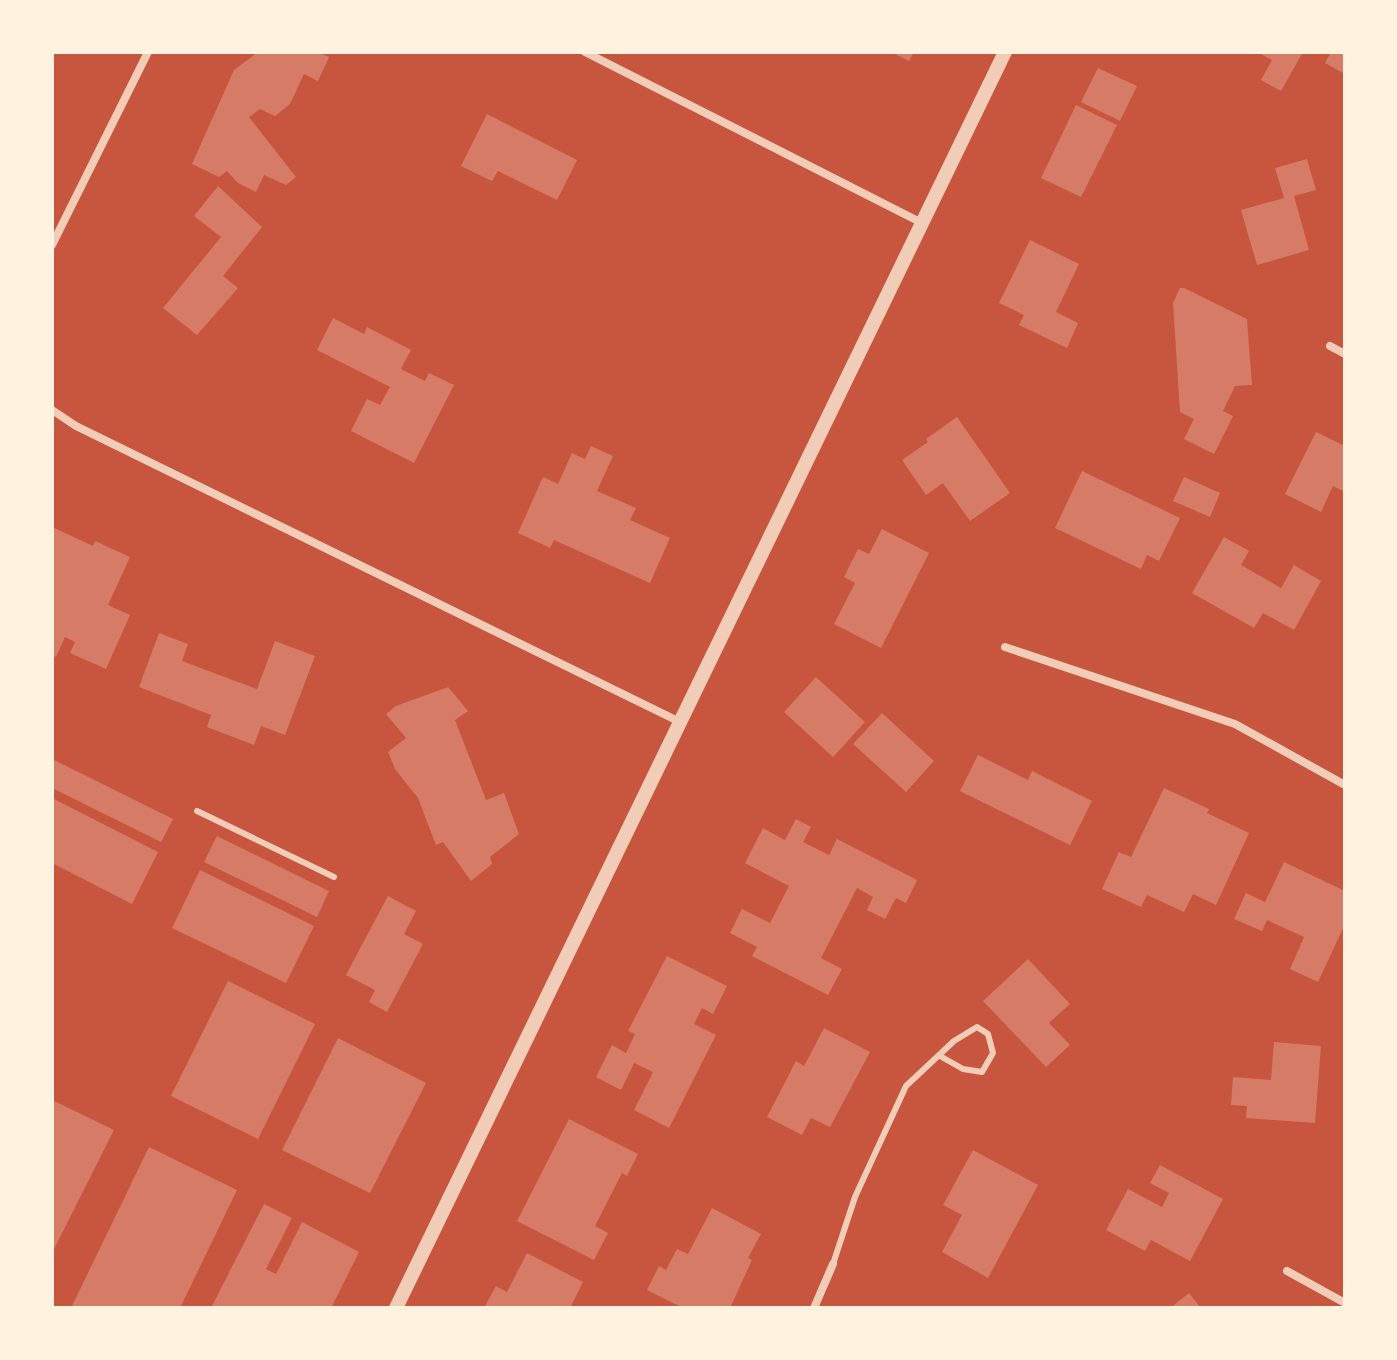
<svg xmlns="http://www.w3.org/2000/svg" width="1397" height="1360" font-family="Manrope,sans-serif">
<rect width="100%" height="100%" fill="#c8553d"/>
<path fill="#d67c66" d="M258,52H317L329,57L318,81L304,74L290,104L275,116L260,109L249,117L296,177L286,185L264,175L256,192L238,183L227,171L219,177L192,164L234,70Z
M891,52H914L909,61Z
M1257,52H1303L1281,91L1261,80L1272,60Z
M1331,52H1345V74L1325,63Z
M1098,68L1137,86L1120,121L1081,102Z
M1076,105L1117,125L1081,197L1041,178Z
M487,114L577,160L557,200L498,171L492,181L461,166Z
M1307,159L1316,190L1294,196L1309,250L1257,265L1241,210L1284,198L1275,168Z
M218,186L262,227L223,276L238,288L197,335L163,308L221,237L194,216Z
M1030,240L1079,264L1056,312L1078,323L1067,348L1019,325L1024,315L999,303Z
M1180,288H1184L1247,319L1252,385L1235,386L1223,411L1233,416L1214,454L1184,439L1194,419L1180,412L1173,303Z
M333,318L364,334L367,327L411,350L401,369L425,381L429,373L454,385L414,463L351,431L367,399L380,405L390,387L317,350Z
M957,417L1010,493L970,521L943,483L926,495L902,460L928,442L926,439Z
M1316,432L1345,446V492L1333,486L1321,512L1285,494Z
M591,446L613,456L597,491L636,508L630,520L670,538L650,583L554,540L550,548L518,533L543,477L558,484L572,453L585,459Z
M1082,471L1180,518L1159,561L1147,555L1141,569L1055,528Z
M1184,477L1220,493L1210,517L1173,501Z
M52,527L93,546L95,541L130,557L108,605L130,615L106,669L70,653L75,642L65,637L56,657L52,655Z
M882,529L929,553L881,648L834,624L855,583L844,577L858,549L869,554Z
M1224,537L1249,551L1241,565L1281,588L1294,565L1321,581L1294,630L1263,613L1254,628L1192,593Z
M159,633L188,644L182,661L257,689L275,641L315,656L285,735L261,726L254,745L207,727L211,715L139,687Z
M816,677L865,722L833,757L784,712Z
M448,687L468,711L455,720L486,800L504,793L519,834L490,857L492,864L471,881L443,842L436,845L418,798L395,769L388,752L406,738L386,714L396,706Z
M882,713L934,761L906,792L853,744Z
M978,755L1028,780L1032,771L1092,801L1070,845L960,791Z
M52,759L173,819L161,842L52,788Z
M1164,788L1209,809L1207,813L1249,833L1216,905L1193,894L1184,912L1147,895L1141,907L1102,889L1119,852L1131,857Z
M52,798L158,852L132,904L52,863Z
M796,819L811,827L803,842L829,855L837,839L917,880L906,903L896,898L885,919L867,910L873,897L857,888L821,958L842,969L828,995L752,956L757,947L730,933L742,909L770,923L789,886L745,863L763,828L785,840Z
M217,836L329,891L317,917L204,862Z
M1284,862L1345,891V924L1318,982L1290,969L1304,937L1267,920L1262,931L1234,919L1246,893L1265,902Z
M200,870L314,926L286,983L172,928Z
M388,896L416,911L404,934L423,944L387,1012L369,1002L375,990L346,975Z
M667,956L727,986L713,1014L702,1008L694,1024L716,1035L669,1128L634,1110L653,1072L634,1063L621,1090L596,1077L612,1045L626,1053L635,1034L628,1031Z
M1028,959L1070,1004L1049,1023L1070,1045L1046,1067L983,1001Z
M228,981L315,1024L258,1139L171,1096Z
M824,1028L870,1052L830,1127L811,1118L802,1135L767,1117L796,1061L804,1066Z
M338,1038L426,1083L370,1193L282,1150Z
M1274,1042L1321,1046L1315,1123L1246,1118L1247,1106L1231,1105L1233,1077L1271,1080Z
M52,1100L114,1130L52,1253Z
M569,1119L638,1154L627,1176L622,1173L595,1226L608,1233L594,1260L517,1221Z
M149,1147L237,1190L180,1308H71Z
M973,1150L1038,1185L988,1278L942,1252L962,1215L943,1205Z
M1160,1165L1223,1199L1190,1261L1151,1240L1145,1251L1106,1230L1128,1189L1162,1207L1169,1193L1150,1183Z
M264,1204L292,1218L266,1269L276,1274L302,1222L359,1252L331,1308H211Z
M712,1208L761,1234L748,1258L752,1260L730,1308H683L647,1290L659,1266L666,1270L677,1249L688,1254Z
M527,1253L583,1282L570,1308H484L496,1286L507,1292Z
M1189,1293L1201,1308H1170Z"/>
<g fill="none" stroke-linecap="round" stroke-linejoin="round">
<path stroke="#f1ccb7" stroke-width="6" d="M197,811L334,877
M833,1264L855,1197L906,1086L954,1041L977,1027L988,1034L993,1053L982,1072L963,1069L940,1056"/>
<path stroke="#f1ccb7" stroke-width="8" d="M585,52L922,223
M52,245L148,52
M1330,346L1345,354
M52,410L76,426L680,722
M1005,647L1235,724L1345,785
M1287,1271L1345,1303
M814,1308L833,1264"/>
<path stroke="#f1ccb7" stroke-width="14" d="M396,1308L1005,52"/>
</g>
<rect width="1397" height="1360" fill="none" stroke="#fff3e0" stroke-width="108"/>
</svg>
